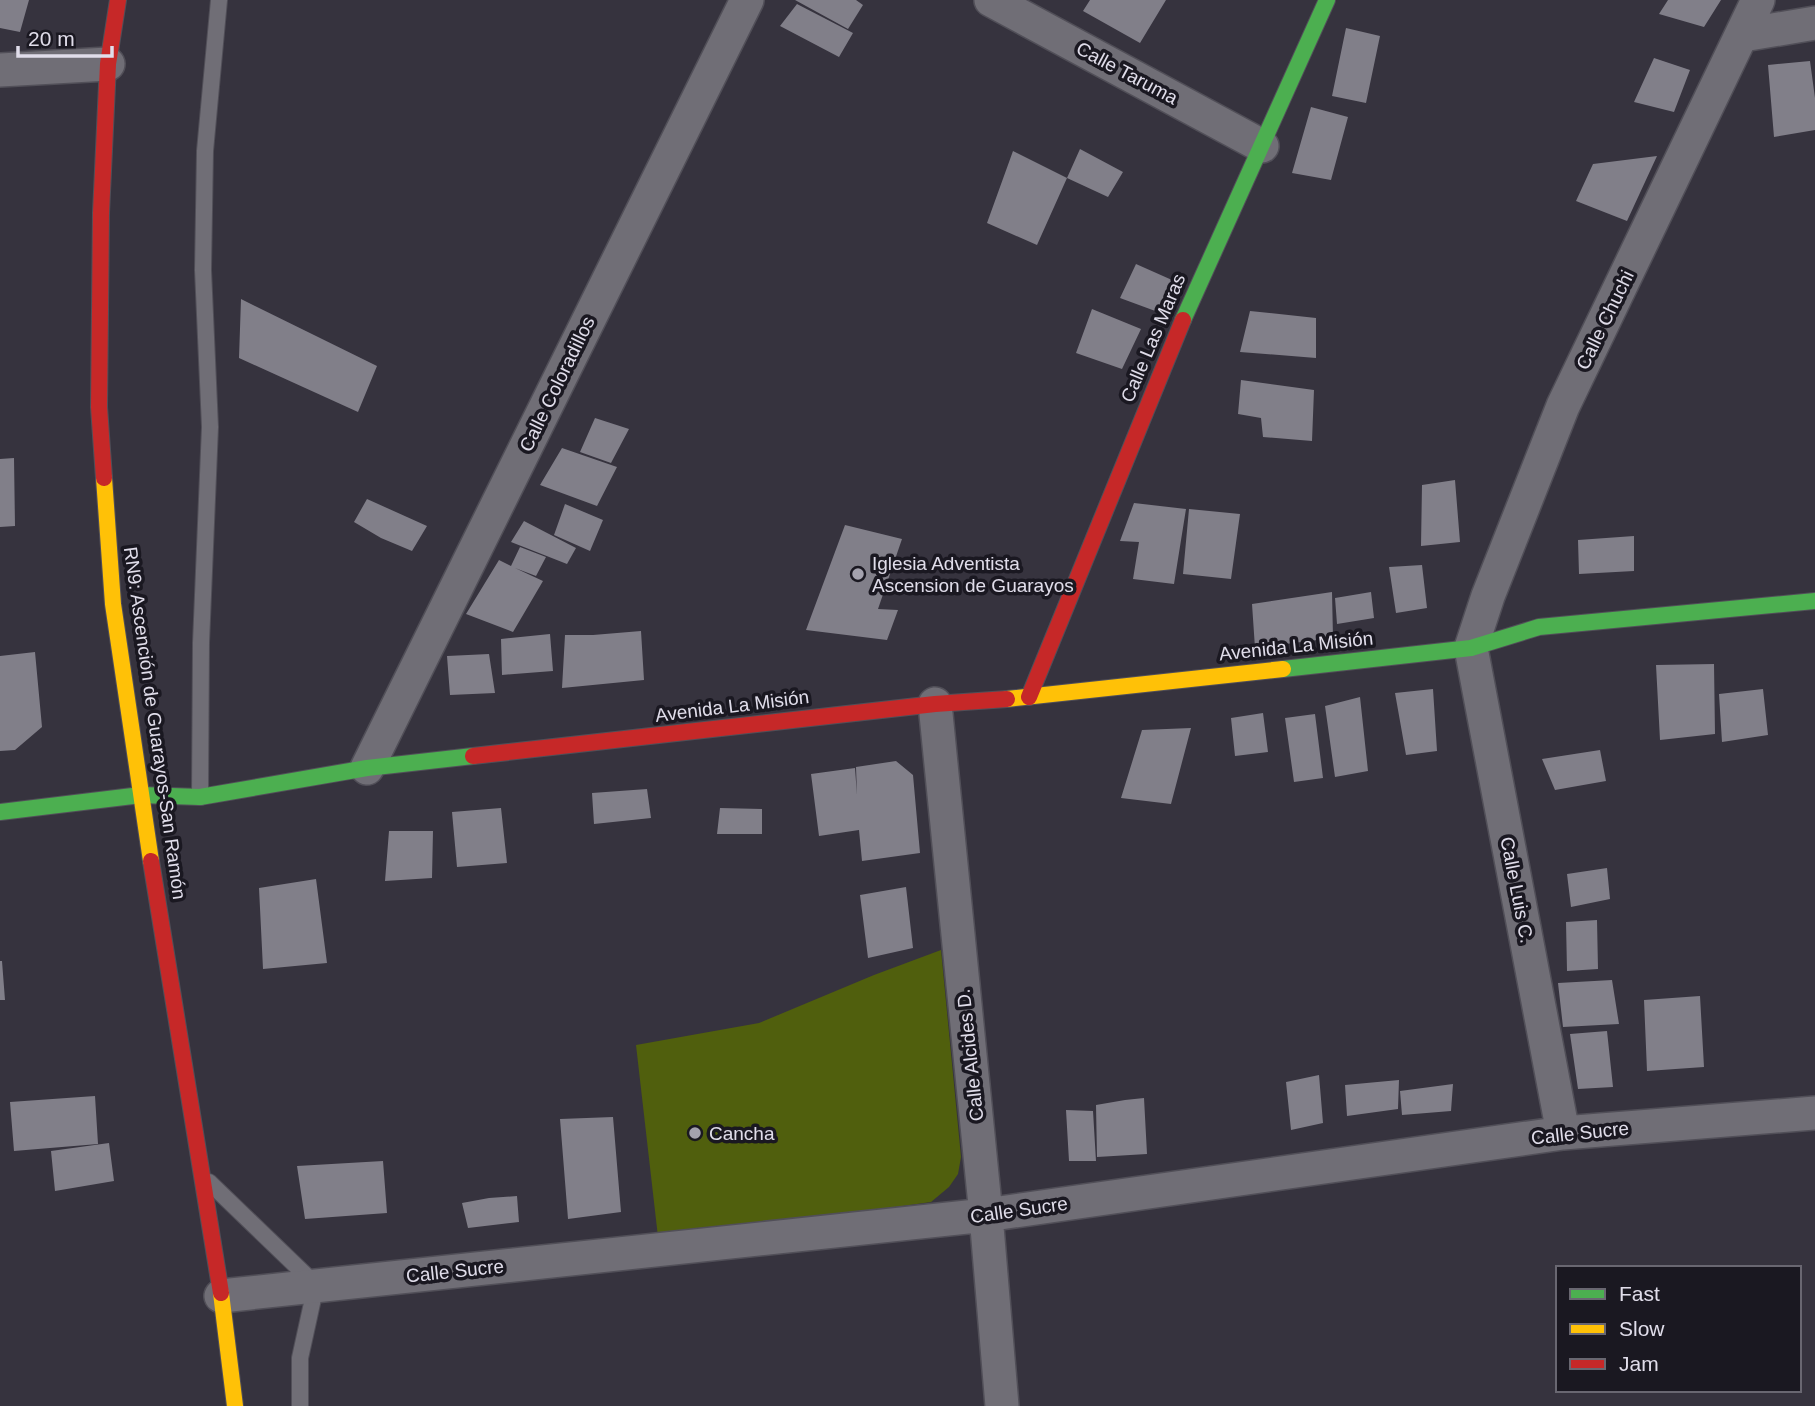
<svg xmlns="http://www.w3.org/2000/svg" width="1815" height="1406" font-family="Helvetica,sans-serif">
<rect width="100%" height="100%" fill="#36333e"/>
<path fill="#505f0d" d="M941,950L961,1157L958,1174L949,1187L931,1202L796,1221L658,1237L636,1045L759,1023L874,975Z"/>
<path fill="#817f89" d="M0,0H29L20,32L0,28Z
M795,0H856L863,5L848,29Z
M1090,0H1166L1140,43L1083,11Z
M1668,0H1721L1704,27L1659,14Z
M797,4L853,33L839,57L780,26Z
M1346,28L1380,36L1366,103L1332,96Z
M1654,58L1690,70L1674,112L1634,102Z
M1810,61L1815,98V130L1774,137L1768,65Z
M1311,107L1348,117L1331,180L1292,173Z
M1080,149L1123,172L1108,197L1067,178Z
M1013,151L1067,178L1037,245L987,223Z
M1657,156L1627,221L1576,201L1593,164Z
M1136,264L1172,280L1158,312L1120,298Z
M241,299L377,366L358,412L239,358Z
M1092,309L1141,329L1122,369L1076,353Z
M1250,311L1316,318V358L1240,352Z
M1241,380L1314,390L1312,441L1263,437L1261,418L1238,414Z
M595,418L629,429L611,463L580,452Z
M562,448L617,467L597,506L540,485Z
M14,458L15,526L0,527V459Z
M1455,480L1460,542L1421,546L1422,485Z
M367,499L427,526L412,551L381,538L354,522Z
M1134,503L1186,509L1174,584L1133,579L1139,542L1120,541Z
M565,504L603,520L590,551L554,535Z
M1189,509L1240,514L1231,579L1183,574Z
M524,521L576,548L567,564L511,542Z
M845,525L902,539L878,609L898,610L887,640L806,630Z
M1634,536V571L1579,574L1578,540Z
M520,547L546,557L536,576L515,568L543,581L513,632L466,614L499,560L511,566Z
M1422,565L1427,608L1396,613L1389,567Z
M1332,592L1333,638L1255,648L1252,604Z
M1371,592L1374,618L1337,624L1335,598Z
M641,631L644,680L562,688L565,635H593Z
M550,634L553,671L502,675L501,639Z
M35,652L42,727L15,750L0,751V656Z
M489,654L495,693L450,695L447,656Z
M1714,664L1715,734L1660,740L1656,665Z
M1433,689L1437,751L1406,755L1395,693Z
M1763,689L1768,735L1722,742L1719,694Z
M1360,697L1368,771L1335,777L1325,706Z
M1263,713L1268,752L1235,756L1231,718Z
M1315,714L1323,778L1294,782L1285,718Z
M1191,728L1171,804L1121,798L1142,730Z
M1600,750L1606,781L1555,790L1542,759Z
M896,761L913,775L920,853L862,861L859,830L819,836L811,774L855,768L857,795L856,767Z
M647,789L651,818L594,824L592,793Z
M501,808L507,863L457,867L452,812Z
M720,808L762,809V834H717Z
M389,831H433L432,878L385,881Z
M1607,868L1610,899L1571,907L1567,874Z
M316,879L327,963L263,969L259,888Z
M906,887L913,948L868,958L860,895Z
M1597,920L1598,969L1567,971L1566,922Z
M0,961H2L5,1000H0Z
M1612,980L1619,1024L1563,1027L1558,983Z
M1700,996L1704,1067L1647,1071L1644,1000Z
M1607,1031L1613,1087L1578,1089L1570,1034Z
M1319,1075L1323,1123L1291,1130L1286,1082Z
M1399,1080L1398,1109L1347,1116L1345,1085Z
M1453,1084L1451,1111L1402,1115L1400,1091Z
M95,1096L98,1144L14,1151L10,1102Z
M1144,1098L1147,1154L1097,1157L1096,1105L1125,1100Z
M1066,1110L1093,1111L1096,1161H1069Z
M613,1117L621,1212L568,1219L560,1119Z
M109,1143L114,1181L55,1191L51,1151Z
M383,1161L387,1213L305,1219L297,1166Z
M517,1196L519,1222L468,1228L462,1203L489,1198Z"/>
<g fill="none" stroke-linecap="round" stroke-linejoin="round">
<defs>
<path id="lane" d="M200,797L201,643L210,427L203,270L205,151L219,0
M209,1182L316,1285L300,1358V1406"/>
<path id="street" d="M991,0L1262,146
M1743,35L1815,23
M0,70L108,64
M935,704L986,1215L1002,1406
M367,768L747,0
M1563,1133L1471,648L1488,596L1563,406L1758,0
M221,1296L986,1215L1563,1133L1815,1113"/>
<path id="fast" d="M1183,320L1327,0
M1283,669L1471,648L1539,627L1815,601
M0,812L141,795L200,797L367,768L473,756"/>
<path id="slow" d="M104,478L113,604L151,861
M1007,699L1283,669
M221,1293L235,1406"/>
<path id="jam" d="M104,478L99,407L101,213L108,64L118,0
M1029,697L1183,320
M473,756L935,704L1007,699
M151,861L221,1293"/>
</defs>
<use href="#lane" stroke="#514f58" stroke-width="18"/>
<use href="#street" stroke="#514f58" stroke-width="36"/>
<use href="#fast" stroke="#514f58" stroke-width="18"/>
<use href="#slow" stroke="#514f58" stroke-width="18"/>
<use href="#jam" stroke="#514f58" stroke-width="18"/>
<use href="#lane" stroke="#706e76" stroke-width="16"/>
<use href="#street" stroke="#706e76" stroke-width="33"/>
<use href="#fast" stroke="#4caf50" stroke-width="16"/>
<use href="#slow" stroke="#ffc107" stroke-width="16"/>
<use href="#jam" stroke="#c62828" stroke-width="16"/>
</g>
<g fill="#a4a2ae" stroke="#1a1821" stroke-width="2.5">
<circle cx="858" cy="574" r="7"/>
<circle cx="695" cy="1133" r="7"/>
</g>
<g text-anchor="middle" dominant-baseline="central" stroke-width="7" stroke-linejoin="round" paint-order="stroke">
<g font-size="19" fill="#e0ddea" stroke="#1a1821">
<text transform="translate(1127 73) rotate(28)">Calle Taruma</text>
<text transform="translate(1605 320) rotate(-64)">Calle Chuchi</text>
<text transform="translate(1153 338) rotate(-67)">Calle Las Maras</text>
<text transform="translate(557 384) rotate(-64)">Calle Coloradillos</text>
<text transform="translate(1296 646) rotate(-6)">Avenida La Misión</text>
<text transform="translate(732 706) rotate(-7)">Avenida La Misión</text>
<text transform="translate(155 723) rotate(82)">RN9: Ascención de Guarayos-San Ramón</text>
<text transform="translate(1517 890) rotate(79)">Calle Luis C.</text>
<text transform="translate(970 1055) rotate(-96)">Calle Alcides D.</text>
<text transform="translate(1580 1133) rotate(-6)">Calle Sucre</text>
<text transform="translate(1019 1210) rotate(-8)">Calle Sucre</text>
<text transform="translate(455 1271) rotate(-6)">Calle Sucre</text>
</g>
<g font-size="19" fill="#e0ddea" stroke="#1a1821" text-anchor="start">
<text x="872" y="563">Iglesia Adventista<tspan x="872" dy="22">Ascension de Guarayos</tspan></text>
<text x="709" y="1133">Cancha</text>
</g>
</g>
<rect x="1556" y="1266" width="245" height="126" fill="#1a1821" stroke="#696771" stroke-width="2"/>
<rect x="1570" y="1289" width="35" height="10" fill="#4caf50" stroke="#696771" stroke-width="2"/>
<text x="1619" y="1301" font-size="21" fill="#e0ddea">Fast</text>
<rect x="1570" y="1324" width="35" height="10" fill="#ffc107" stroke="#696771" stroke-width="2"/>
<text x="1619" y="1336" font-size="21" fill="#e0ddea">Slow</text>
<rect x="1570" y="1359" width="35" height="10" fill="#c62828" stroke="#696771" stroke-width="2"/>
<text x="1619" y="1371" font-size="21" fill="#e0ddea">Jam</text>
<path d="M18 46v10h94v-10" fill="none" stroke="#e0ddea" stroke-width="3.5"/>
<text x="28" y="46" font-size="21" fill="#e0ddea" stroke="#1a1821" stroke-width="5" paint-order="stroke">20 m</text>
</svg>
